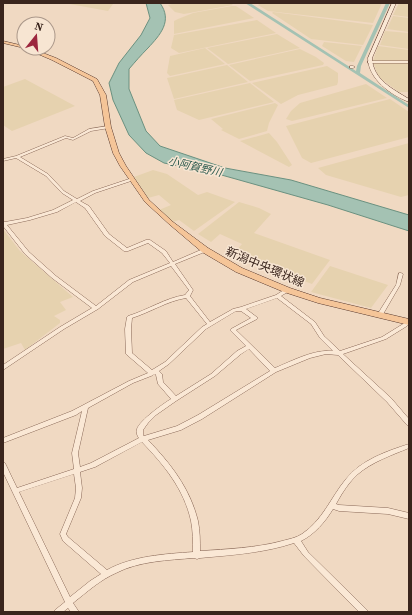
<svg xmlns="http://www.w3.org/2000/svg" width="412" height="615" font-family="'Source Serif 4','Noto Sans JP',serif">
<rect width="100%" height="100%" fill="#f0d9c2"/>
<path fill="#e6d2af" d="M64,3H109L113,4L108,11Z
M176,3H230L233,5L184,14L175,12L168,5Z
M260,3H382L373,23L268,11L258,5Z
M399,3L409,4V17L393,15Z
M232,6H236L254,18L174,34V21L178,19L193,13Z
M273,12L373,25L363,45L311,39L272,13Z
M393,16L409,18V32L387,29Z
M257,20L276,33L179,53L171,48L174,35Z
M385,31L409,33V49L380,45Z
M277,34L300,48L228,64L207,48Z
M324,42L362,46L354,62L346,61L322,46Z
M378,46L409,50V61H373Z
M205,48L225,64L170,76L167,73L170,56Z
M300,49L316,57L324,63L323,65L250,81L229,65Z
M373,62L409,63V92H399L381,79L377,73Z
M227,65L248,82L174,99L167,78Z
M327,66L338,73V82L337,85L298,95L281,104L252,83Z
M25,79L75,106L12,131L3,125V87Z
M250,83L274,102L199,120L177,110L176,107L174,100Z
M366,84L387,98L292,121L286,119L291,111L300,103Z
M390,99L409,112V137L311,163L302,158L286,126Z
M275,103L278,105L269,123L267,131L239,139L221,130L223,129L211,119Z
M269,133L277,142L292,165L289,167L240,141Z
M409,143V195L401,197L326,175L318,168Z
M153,170L167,174L198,195L207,192L235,202L194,231L179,220L173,222L159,210L171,205L159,195L148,198L134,177Z
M239,202L259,208L271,214L254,233L330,260L312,284L265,266L235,252L242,244L220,234L211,242L198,234Z
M3,229L20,251L73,297L60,302L66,310L54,316L60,320V323L25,350L21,343L3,349Z
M330,266L388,285L371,308L311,292Z"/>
<path fill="#a4c2b3" stroke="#6b9180" d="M146,3H160C173,21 160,35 148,48C141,55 135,62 129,69V89L146,131L160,146L225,168L291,180L409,215V231L328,205L218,174L164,163L146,153L129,135L113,100L109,83L119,63L141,35L150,18Z"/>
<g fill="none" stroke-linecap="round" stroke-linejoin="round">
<path fill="#a4c2b3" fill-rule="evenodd" d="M245,3H250L356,71L357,66L386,3H390L361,66L360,73L409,105V108Z"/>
<defs>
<path id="street" d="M368,61H409V63H368Z
M350,66H353L355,67L353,68H350Z
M108,126L110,127L109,128L91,131L73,140L66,138L20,157L48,174L64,191L77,199L93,191L132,178H134V180L95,193L80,201L89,206L109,234L127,248L146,240H150L166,251L173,262L203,249H207V251L175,264L193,290L190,296L210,322L233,309L241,307L276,295L287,288L289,290V291L281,296L315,322L324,336L340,351L382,337L403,324L406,321H409V324L407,326L386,339L343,354L391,398L409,419V425H407L387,402L338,355L326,354L310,358L276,372L202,419L181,430L148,440C170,463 190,488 198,521C200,531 200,541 200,551C227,549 256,548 282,541C289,539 296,538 302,534C323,520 331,497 346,479C361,460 387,451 409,444V448C392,455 372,462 358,474C349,482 342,493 336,504L339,505L388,508L409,513V519L388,514L339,511L333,509C325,522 315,534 301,541L308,552L367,610L368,612H359L304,556L294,543C264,553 232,555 200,558L197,559L194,558C169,560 139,561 116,573C100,580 87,592 73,603L79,612H71L68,608L63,612H54L55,610L65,602L3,472V462L5,463L17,488L74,469L72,453L82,411L76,415L3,443V438L72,411L129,381L148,373L126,354L125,329L127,317L128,316C148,310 165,298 185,295L189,290L171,266L133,282L98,309L64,329L3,370V365L60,327L92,308L52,278L25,254L3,226V222H5L27,218L53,210L73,200L62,193L46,176L16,158L3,161V159L16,156L65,136L73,138L89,129ZM76,202L85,208L105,236L124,251H128L148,243L162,253L170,263L129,280L96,306L56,276L29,252L7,225L30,220L57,212ZM186,298L207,324L202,327L165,362L152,370L132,353L131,329L132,318C151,312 167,301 186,298ZM277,298L311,324L320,338L333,351C314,349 292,361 275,368L236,330L257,319L258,318L246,309ZM236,311H241L251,318L231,329L230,330L246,346L237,351L211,374L176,396L163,382L162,374L159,371L169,364L206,329ZM249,349L270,371L198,415L177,426L144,436L143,435V430L148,423L156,415L176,401L215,376L241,354ZM155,374L156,375L158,384L171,399C163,404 140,420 137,429C136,432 137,436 139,438L91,463L80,467L78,453L88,408L133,383L151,376ZM142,442C164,465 184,489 191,521C193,531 193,542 193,552C165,554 132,556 107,570L68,537L66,534L81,498L82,488L80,472L95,467ZM74,474L76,488L75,498L60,534L63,541L101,574L90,581L70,597L19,492Z
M399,273H401L403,274L400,285L382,316H378L377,315L396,285Z"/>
<path id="secondary" d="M392,3H396L372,58C373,80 393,89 409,99V102C391,95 368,79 368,58Z"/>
<path id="primary" d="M3,41L24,46V48H30L56,58L97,79L106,95L111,127L119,153L126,166L149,200L173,222L208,248L242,268L290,288L320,298L409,319V325L318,303L284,292L236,272L202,252L169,224L145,202L120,166L113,153L105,127L100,95L93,81L52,60L24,48L3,43Z"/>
</defs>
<use href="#street" stroke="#8a6958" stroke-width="1"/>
<use href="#secondary" stroke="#6c4a3b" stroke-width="1"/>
<use href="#primary" stroke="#58382d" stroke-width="1"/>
<use href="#street" fill="#fae8d5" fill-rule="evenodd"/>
<use href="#secondary" fill="#fae8d5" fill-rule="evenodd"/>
<use href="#primary" fill="#f5c598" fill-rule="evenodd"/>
</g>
<g text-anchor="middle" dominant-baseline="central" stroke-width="3" stroke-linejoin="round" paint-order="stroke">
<g font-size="11" font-style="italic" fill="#2c5a4e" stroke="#f7e5d2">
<text transform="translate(195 167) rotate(13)">小阿賀野川</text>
</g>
<g font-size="12" fill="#3a251d" stroke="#f7e5d2">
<text transform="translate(265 267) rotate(23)">新潟中央環状線</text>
</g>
</g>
<rect width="412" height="615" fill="none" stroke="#3a251d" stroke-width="8"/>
<g transform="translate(36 36) rotate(17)"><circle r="19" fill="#f7e5d2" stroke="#ab988a"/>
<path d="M0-3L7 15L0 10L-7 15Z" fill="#9c263e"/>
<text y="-6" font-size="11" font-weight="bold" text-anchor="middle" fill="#3a251d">N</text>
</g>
</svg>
